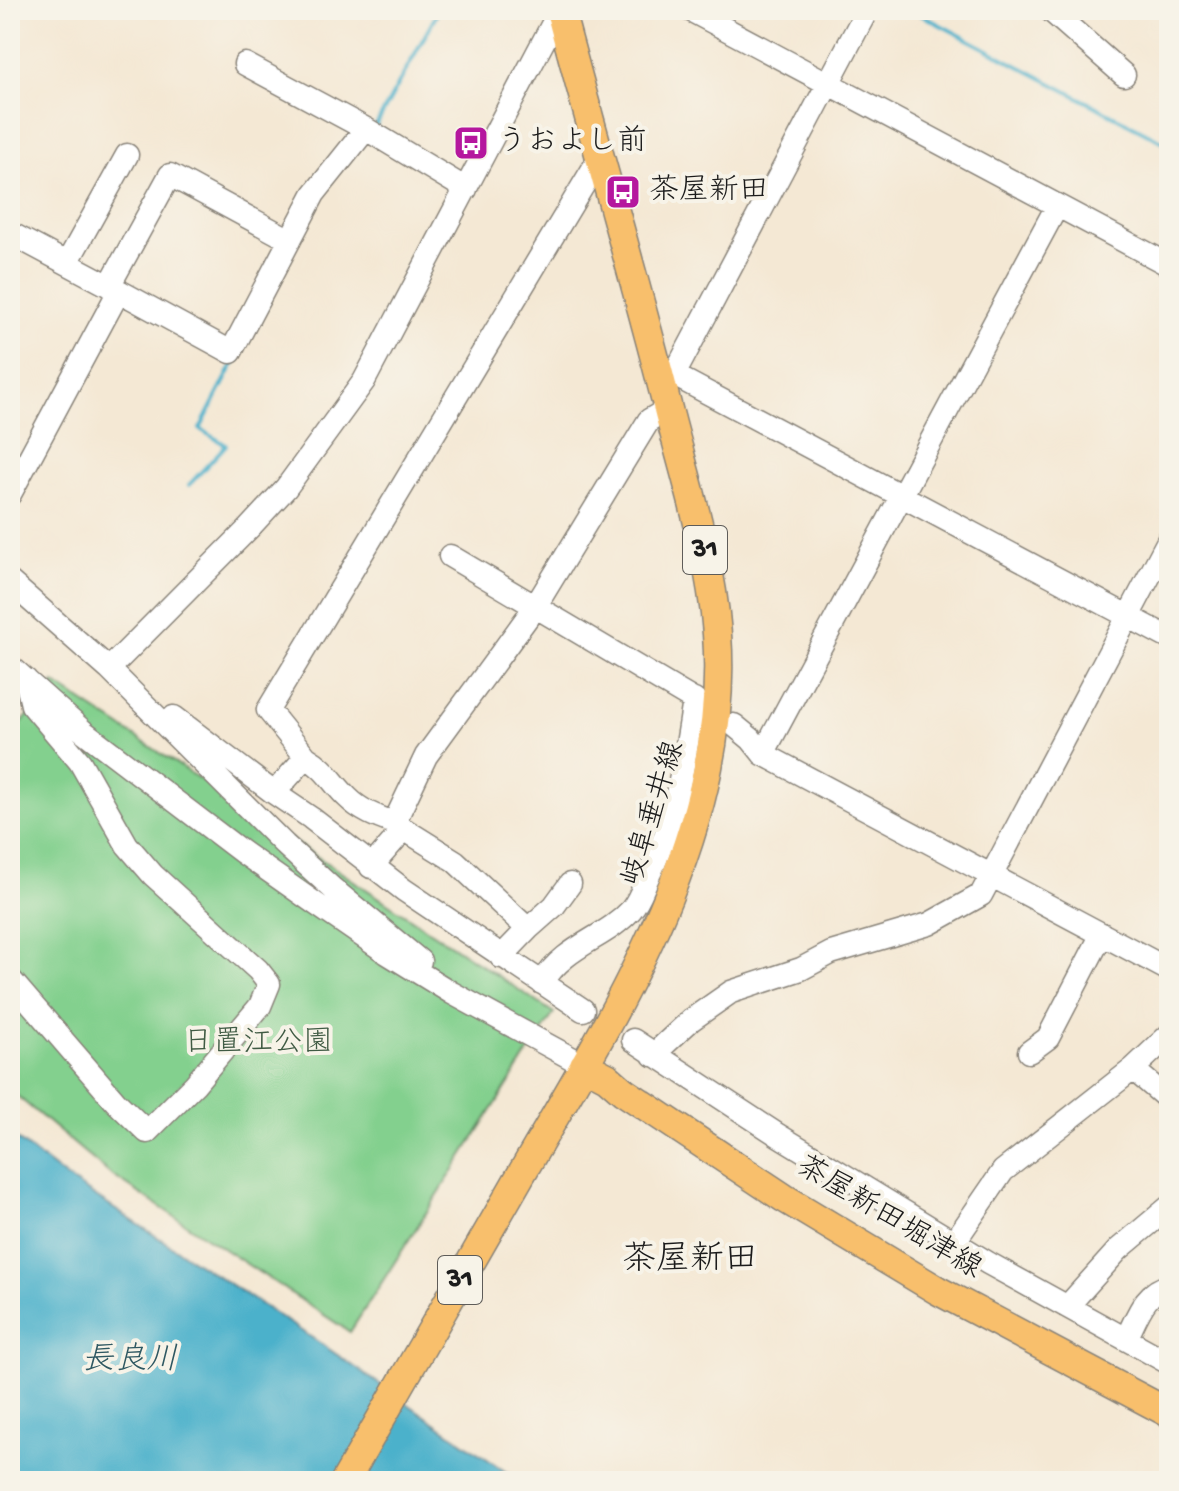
<svg xmlns="http://www.w3.org/2000/svg" width="1179" height="1491" font-family="'Gochi Hand','Klee One',sans-serif">
<rect width="100%" height="100%" fill="#f7f3e8"/>
<filter id="ink" filterUnits="userSpaceOnUse"><feTurbulence type="fractalNoise" baseFrequency=".0125" numOctaves="2"/><feDisplacementMap in="SourceGraphic" scale="16" xChannelSelector="R" yChannelSelector="G"/><feConvolveMatrix kernelMatrix="1 2 1 2 8 2 1 2 1" color-interpolation-filters="sRGB"/></filter>
<filter id="wash" filterUnits="userSpaceOnUse"><feTurbulence type="fractalNoise" baseFrequency=".006" numOctaves="4" result="noise"/><feDisplacementMap in="SourceGraphic" scale="32" xChannelSelector="R" yChannelSelector="G"/><feGaussianBlur stdDeviation="1.8" result="paint"/><feColorMatrix in="noise" values="0 0 0 0 0 0 0 0 0 0 0 0 0 0 0 0 0 1.4 0 .05"/><feComposite in="paint" operator="in"/></filter>
<g filter="url(#wash)">
<rect width="100%" height="100%" fill="#f4e8d4"/>
<path fill="#83d08e" stroke="#507655" stroke-width="2" d="M54,683L554,1013L350,1332L110,1174L10,1090V738Z"/>
<path fill="#4cb1cb" stroke="#346674" stroke-width="2" d="M10,1134L67,1178L323,1345L519,1481H10Z"/>
<g fill="none" stroke-linecap="round" stroke-linejoin="round">
<path stroke="#4cb1cb" stroke-width="4" d="M912,10L1169,145
M375,127L439,10
M189,485L226,445L200,429L237,357"/>
</g>
</g>
<g filter="url(#ink)">
<g fill="none" stroke-linecap="round" stroke-linejoin="round">
<defs>
<path id="minor" d="M690,10L1169,265
M1050,10L1124,75
M245,64L366,129L466,189
M10,233L119,291L10,494
M67,263L127,155
M109,286L170,175L290,240
M119,291L231,352L314,194L366,129
M674,375L1169,638
M660,376L674,375L867,10
M450,556L700,704
M10,582L109,669L285,845L333,889L420,961
M10,666L83,731L242,852L316,904L387,953L452,993L584,1065
M109,669L249,528L286,488L364,381L560,10
M174,717L274,793L311,818L404,890L583,1010
M734,725L751,739L763,754L1169,970
M763,754L1057,206
M306,757L268,710L599,159
M274,793L306,757C327,769 332,783 348,798C361,811 377,817 394,823L426,756L535,607L649,420L668,409
M394,823L455,861L528,929L501,957
M371,867L404,829
M528,929L554,906L570,884
M10,979L116,1102L147,1132L195,1084L260,1006L269,984L258,970L153,875L127,845L80,762L32,705L26,680
M542,983C565,945 605,939 631,910C639,901 643,888 648,877C675,822 685,761 694,700
M633,1040L778,1135L988,1263L1169,1363
M1029,1052L1048,1038L1102,934
M653,1055L691,1020L731,992L801,969L831,953L929,924L981,895L1169,539
M1133,1069L1169,1100
M955,1241L1003,1171L1133,1069L1169,1035
M1070,1308L1074,1299L1119,1249L1169,1207
M1126,1339C1137,1318 1144,1291 1169,1286"/>
<path id="major" d="M584,1065L607,1077L623,1091L784,1198L937,1290L1169,1413
M345,1481C403,1380 461,1279 519,1178C614,1014 732,831 717,634C711,557 687,483 668,409C634,275 595,143 560,10"/>
</defs>
<use href="#minor" stroke="#888278" stroke-width="25"/>
<use href="#major" stroke="#888278" stroke-width="31"/>
<use href="#minor" stroke="#fff" stroke-width="22"/>
<use href="#major" stroke="#f8bf6c" stroke-width="28"/>
</g>
</g>
<defs>
<symbol id="bus-square" viewBox="-11 -11 22 22"><rect x="-9" y="-9" width="18" height="18" rx="4" fill="#b5179e" stroke="#f7f3e8"/><path d="M-5-6H5V4H4V6H2V4H-2V6H-4V4H-5ZM-3.5-4V0h7V-4ZM-3.5 1.2v1.5H-2V1.2ZM2 1.2v1.5H3.5V1.2Z" fill="#fff"/></symbol>
</defs>
<g fill-rule="evenodd">
<use href="#bus-square" x="451" y="123" width="40" height="40"/>
<use href="#bus-square" x="603" y="172" width="40" height="40"/>
</g>
<g text-anchor="middle" dominant-baseline="central" stroke-width="8" stroke-linejoin="round" paint-order="stroke">
<g fill="#f7f3e8" stroke="#5e5c59" stroke-width="2">
<rect x="683" y="526" width="44" height="48" rx="6"/>
<rect x="438" y="1256" width="44" height="48" rx="6"/>
</g>
<g font-size="28" font-weight="bold" fill="#1c1c1c">
<text x="705" y="550">31</text>
<text x="460" y="1280">31</text>
</g>
<g font-size="30" fill="#1c1c1c" stroke="#f7f3e8" text-anchor="start">
<text x="497" y="143">うおよし前</text>
<text x="649" y="192">茶屋新田</text>
</g>
<g font-size="30" fill="#1c1c1c" stroke="#f7f3e8">
<text transform="translate(655 814) rotate(-73)">岐阜垂井線</text>
<text transform="translate(888 1219) rotate(31)">茶屋新田堀津線</text>
</g>
<g font-size="30" fill="#405b44" stroke="#f7f3e8">
<text x="258" y="1044">日置江公園</text>
</g>
<g font-size="32" font-style="italic" fill="#2f5862" stroke="#f7f3e8">
<text x="130" y="1362">長良川</text>
</g>
<g font-size="34" fill="#1c1c1c" stroke="#f7f3e8">
<text x="690" y="1262">茶屋新田</text>
</g>
</g>
<rect width="1179" height="1491" fill="none" stroke="#f7f3e8" stroke-width="40"/>
</svg>
